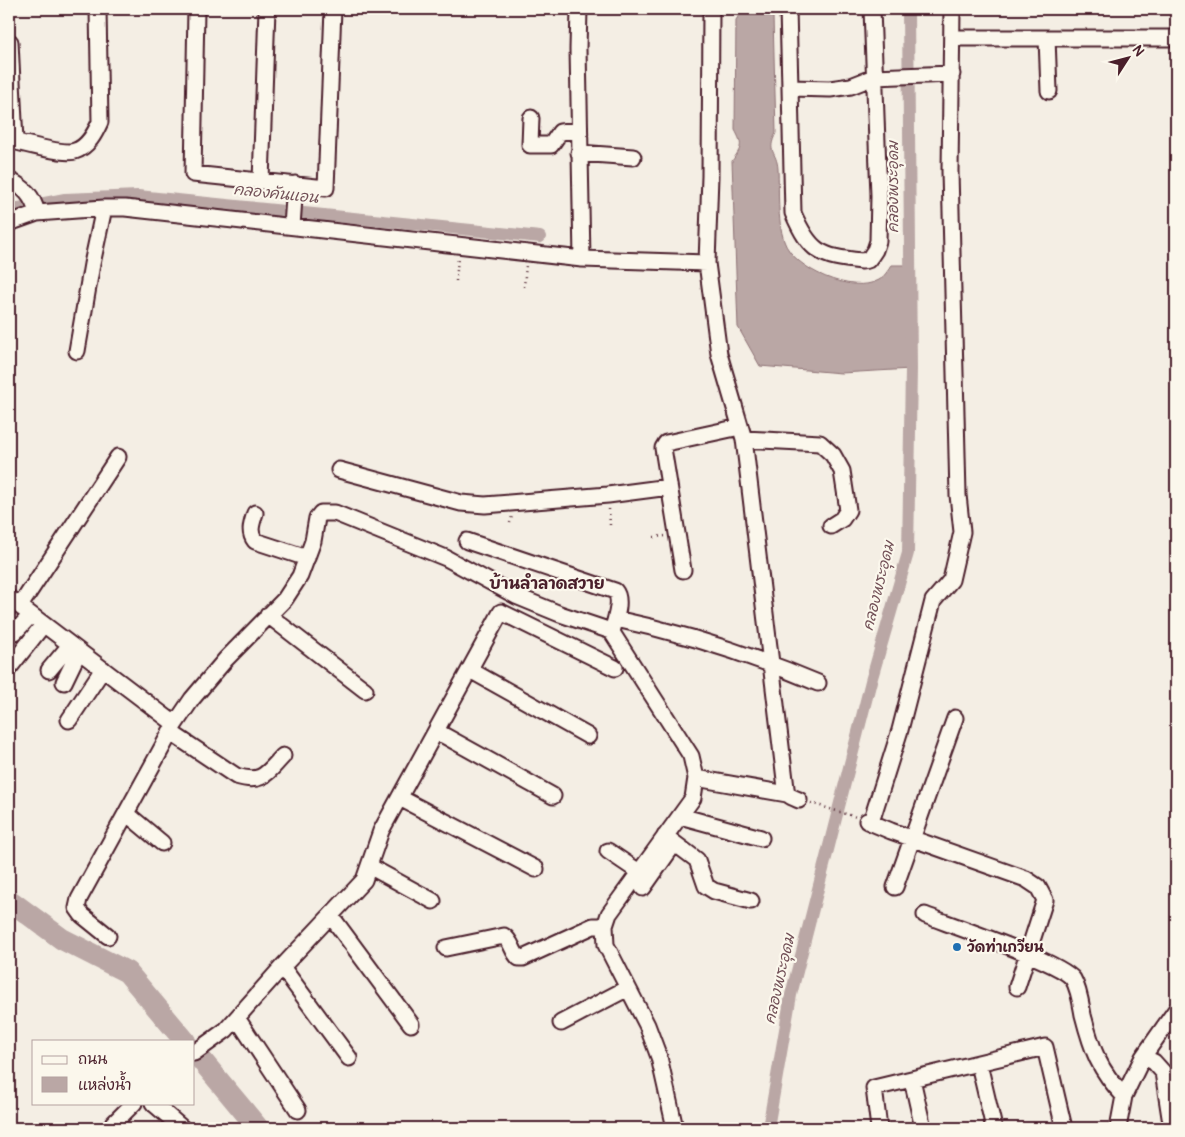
<svg xmlns="http://www.w3.org/2000/svg" width="1185" height="1137" font-family="Pangolin,'Playpen Sans Thai',sans-serif">
<rect width="100%" height="100%" fill="#f4eee4"/>
<filter id="ink" filterUnits="userSpaceOnUse"><feTurbulence type="fractalNoise" baseFrequency=".02" numOctaves="2"/><feDisplacementMap in="SourceGraphic" scale="10" xChannelSelector="R" yChannelSelector="G"/><feConvolveMatrix kernelMatrix="1 2 1 2 8 2 1 2 1" color-interpolation-filters="sRGB"/></filter>
<g filter="url(#ink)">
<path fill="#baa7a5" stroke="#8d7174" d="M743,9H769L773,17L776,133C766,153 777,151 778,169C779,192 777,219 784,241C793,269 853,295 879,280C884,277 888,270 892,265H910L911,369L841,373L760,366L738,327L732,161C742,147 743,145 735,130L736,20Z"/>
<g fill="none" stroke-linecap="round" stroke-linejoin="round">
<path stroke="#baa7a5" stroke-width="12" d="M9,210L65,199L138,196L540,237
M768,1128L791,995L871,681L908,553L911,369L908,9"/>
<path stroke="#baa7a5" stroke-width="22" d="M9,900L62,939L127,972L185,1041
M194,1051L258,1128"/>
<defs>
<path id="minor" d="M196,9L193,174L326,188L333,9
M711,9L710,176L707,263L719,354L744,439L786,788C787,796 791,797 799,800
M788,9L790,88
M872,9L879,196L878,241L875,250L871,256L868,260L862,261C820,257 810,252 793,213L790,88L830,89L851,86L874,77L952,74
M953,38H1176
M1047,38L1049,91
M10,42L15,141
M531,118L530,145H551L560,132L579,130
M9,140C21,143 65,155 75,151C88,147 95,133 100,122L98,9
M579,153L633,157
M9,180C24,187 33,196 37,213
M261,181L267,9
M9,223L37,213L104,208H125L582,259L578,49L579,9
M292,226L295,184
M582,259L707,263
M77,351L92,264L104,208
M744,439L820,443L833,455L842,471L848,510L842,519L831,526
M339,470L461,503L485,505L608,495L669,487
M255,513C252,523 248,532 255,541L307,558
M467,541L615,591C622,599 616,618 613,628
M683,570L663,448L666,443L671,442L740,427
M9,598L175,724
M20,606L118,457
M268,615L365,690
M616,619C683,633 754,656 818,683
M9,634L15,632L31,615
M9,668L43,625
M49,670L70,645
M470,670L588,736
M64,682L79,651
M69,720L103,669
M436,731L553,796
M170,732L236,776C262,784 266,774 283,756
M696,778L787,794
M400,798L536,869
M126,813L162,843
M680,816L761,838
M867,821L891,831L1026,879L1038,887L1045,900L1017,987
M871,822L900,730L933,601L951,580L962,532L958,495L950,171L952,9
M665,836L697,860L706,886L714,891L751,901
M608,851L639,872
M369,866L433,901
M895,887L955,718
M643,888L674,844
M925,915C951,925 1061,962 1073,979C1079,989 1081,1004 1083,1015C1092,1050 1099,1070 1124,1096
M331,916L411,1024
M108,936L82,915L77,908L79,899L175,724L192,699L226,659L285,599L300,576L313,541L317,518L321,513H335L446,558L516,596L560,614L611,631L691,756L696,778L693,798L609,914L605,926L606,945L647,1025L659,1057L675,1128
M446,948L504,936C512,941 512,952 519,958H523L593,926H605
M282,967L349,1058
M237,1018L298,1110
M561,1023L628,988
M194,1053L226,1030L282,967L364,880L381,831L501,612L615,668
M1143,1057L1154,1062L1163,1072L1170,1117L1174,1128
M979,1064L994,1128
M912,1079L923,1128
M153,1103L182,1128
M109,1128L134,1103
M879,1128L874,1088L1045,1047L1064,1128
M1118,1128L1124,1096L1143,1057L1176,1010"/>
</defs>
<use href="#minor" stroke="#4a1f2b" stroke-width="19"/>
<path stroke="#4a1f2b" stroke-width="2.5" stroke-dasharray="1 4" stroke-linecap="butt" d="M456,281L458,258
M524,287L526,265
M609,509L610,525
M510,523L512,516
M654,537L666,536
M811,803L856,817"/>
<use href="#minor" stroke="#fbf7ec" stroke-width="15"/>
</g>
</g>
<circle fill="#1f6fb2" stroke="#fbf7ec" stroke-width="2" cx="957" cy="947" r="5"/>
<g text-anchor="middle" dominant-baseline="central" stroke-width="4.5" stroke-linejoin="round" paint-order="stroke">
<g font-size="14" font-weight="bold" fill="#4a1f2b" stroke="#fbf7ec" text-anchor="start">
<text x="967" y="947">วัดท่าเกวียน</text>
</g>
<g font-size="15" font-style="italic" fill="#714f56" stroke="#fbf7ec">
<text transform="translate(893 187) rotate(-90)">คลองพระอุดม</text>
<text transform="translate(276 194) rotate(6)">คลองคันแอน</text>
<text transform="translate(879 586) rotate(-76)">คลองพระอุดม</text>
<text transform="translate(780 979) rotate(-77)">คลองพระอุดม</text>
</g>
<g font-size="16" font-weight="bold" fill="#4a1f2b" stroke="#fbf7ec">
<text x="547" y="584">บ้านลำลาดสวาย</text>
</g>
</g>
<rect width="1185" height="1137" fill="none" stroke="#fbf7ec" stroke-width="30"/>
<rect x="15" y="15" width="1155" height="1107" fill="none" stroke="#4a1f2b" stroke-width="2" filter="url(#ink)"/>
<rect x="32" y="1040" width="162" height="65" fill="#fbf7ec" stroke="#b4a19f"/>
<rect x="42" y="1056" width="25" height="8" fill="#fbf7ec" stroke="#b4a19f"/>
<text x="78" y="1064" font-size="15" fill="#4a1f2b">ถนน</text>
<rect x="42" y="1077" width="25" height="15" fill="#baa7a5" stroke="#b4a19f"/>
<text x="78" y="1090" font-size="15" fill="#4a1f2b">แหล่งน้ำ</text>
<g transform="translate(1128 58) rotate(54)" stroke="#fbf7ec" stroke-width="4" paint-order="stroke">
<path d="M0-4L9 19L0 12L-9 19Z" fill="#4a1f2b"/>
<text y="-8" font-size="14" font-weight="bold" text-anchor="middle" fill="#4a1f2b">N</text>
</g>
</svg>
